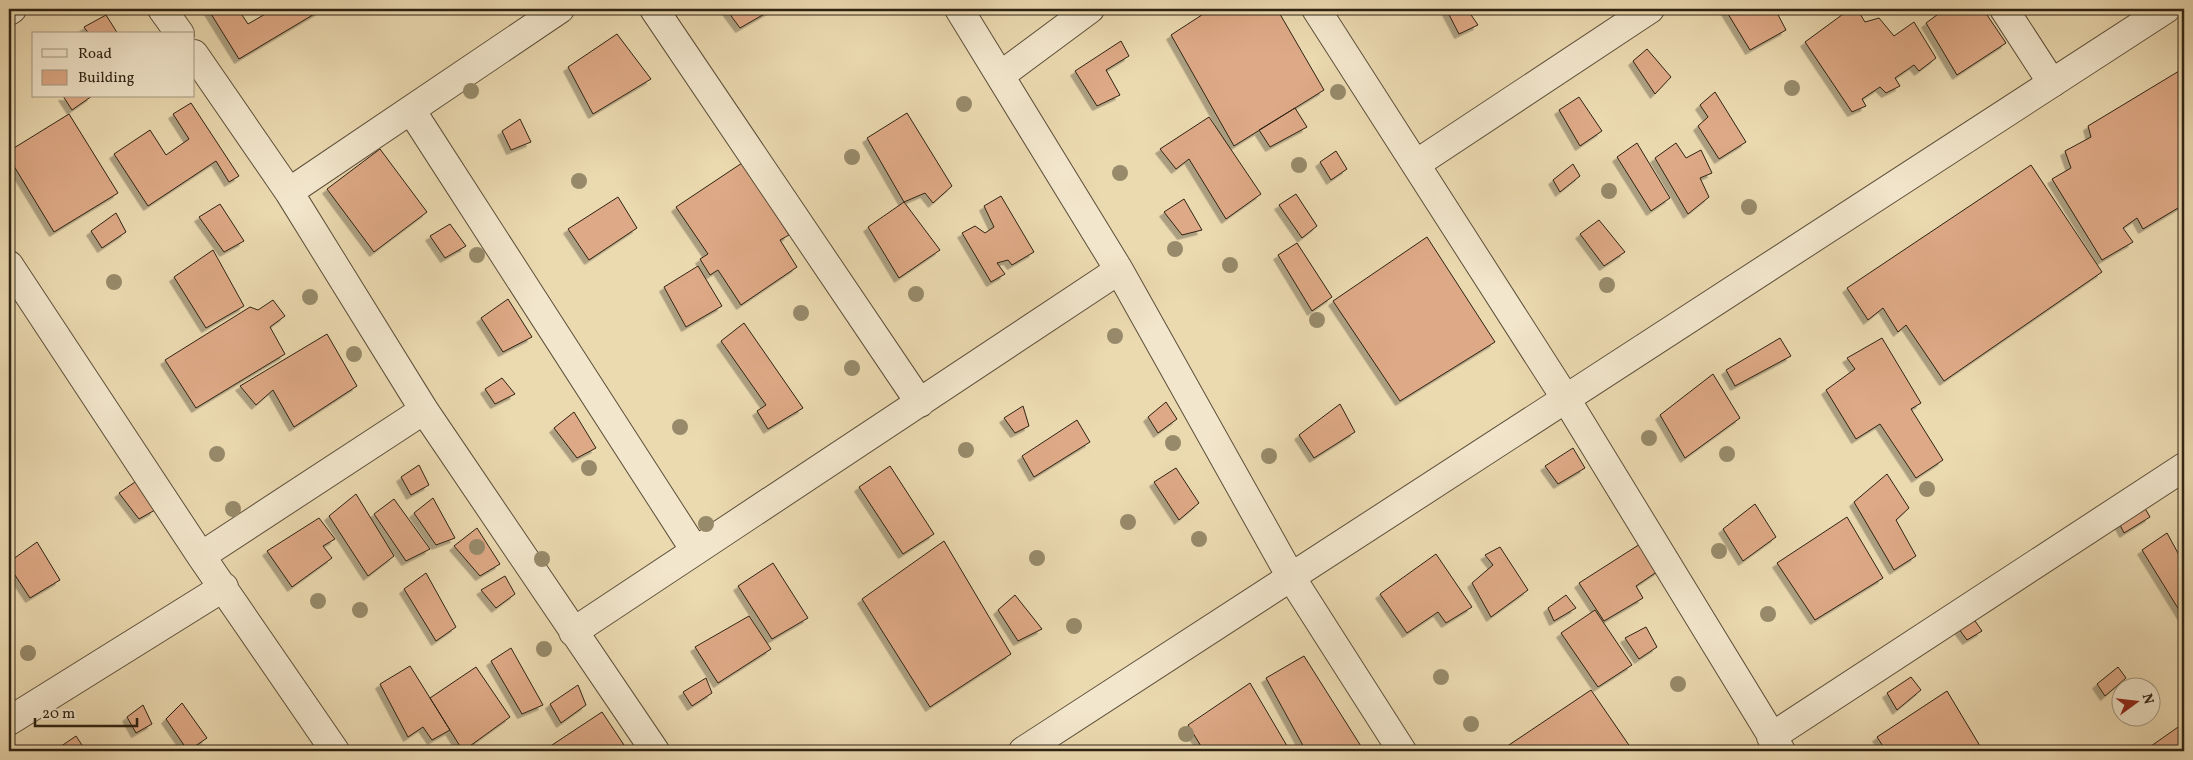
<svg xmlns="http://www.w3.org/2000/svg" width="2193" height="760" font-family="Vollkorn,serif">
<defs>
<filter id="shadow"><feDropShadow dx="-4.5" dy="4.5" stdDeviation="0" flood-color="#0004"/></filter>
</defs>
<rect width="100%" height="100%" fill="#ebd9b0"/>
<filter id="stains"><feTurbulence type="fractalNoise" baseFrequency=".004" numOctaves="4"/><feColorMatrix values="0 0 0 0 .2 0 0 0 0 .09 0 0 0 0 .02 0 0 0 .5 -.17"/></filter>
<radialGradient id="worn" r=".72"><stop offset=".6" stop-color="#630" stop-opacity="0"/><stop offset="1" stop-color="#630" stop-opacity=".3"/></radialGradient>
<path fill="#dea986" stroke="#2e2313" filter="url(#shadow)" d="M208,9H238L248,24L274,9L321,10L239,59Z
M726,9H773L740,28Z
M1211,9H1277L1324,90L1234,146L1171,35Z
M1446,9H1467L1478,25L1459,34Z
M1725,9H1775L1786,30L1750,50Z
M1850,9H1857L1865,22L1879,18L1894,36L1914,22L1936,58L1919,71L1914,65L1895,78L1900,86L1886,93L1880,87L1862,99L1866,106L1852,112L1805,42Z
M1945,9H1983L2006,43L1957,75L1926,23Z
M106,15L118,34H89L84,27Z
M617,34L651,79L593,114L568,67Z
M1121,41L1129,56L1106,70L1120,95L1097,106L1075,71Z
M1647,49L1671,77L1655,94L1633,61Z
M2184,68V207L2183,205L2143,229L2137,218L2123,228L2133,242L2102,260L2052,179L2071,168L2065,151L2091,137L2088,126Z
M1715,92L1746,142L1719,159L1698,126L1708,117L1700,105Z
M63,96H92L72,110Z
M1579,97L1602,131L1580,146L1559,110Z
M191,103L239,176L229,182L216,161L148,206L114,154L150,130L166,155L189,139L173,114Z
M1295,108L1307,127L1270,147L1259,130Z
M907,113L952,186L933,203L925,193L904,202L867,138Z
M69,114L118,193L54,232L9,158V151Z
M1209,117L1261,194L1226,219L1189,159L1176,169L1160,149Z
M520,119L531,142L511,150L502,131Z
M1637,143L1670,198L1651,211L1617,157Z
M1676,143L1686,158L1701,150L1712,173L1700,178L1709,197L1688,214L1655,158Z
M380,149L427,212L374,252L327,189Z
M1336,151L1347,169L1331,180L1320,162Z
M742,163L789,235L780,240L797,267L741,305L718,270L710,275L700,259L708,254L676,207Z
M1573,164L1580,176L1560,192L1553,180Z
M2031,165L2102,272L1944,381L1906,325L1898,332L1883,308L1868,320L1847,288Z
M1296,194L1317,226L1302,238L1279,205Z
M1001,196L1034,252L1012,265L1008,260L997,263L1005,274L991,282L962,233L975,226L985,233L994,227L984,206Z
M618,197L637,228L589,260L568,229Z
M1184,199L1202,230L1182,235L1164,212Z
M904,202L940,250L899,278L868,227Z
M220,204L244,241L224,252L199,217Z
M116,213L126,232L102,248L91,231Z
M1599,220L1625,252L1604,266L1580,234Z
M450,224L466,246L445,258L430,236Z
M1427,237L1495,342L1400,401L1333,301Z
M1297,243L1332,297L1312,311L1278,255Z
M213,250L244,306L206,328L174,277Z
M698,266L722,306L686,327L664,287Z
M508,299L532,337L503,352L481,318Z
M273,300L285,316L270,327L285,354L196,408L165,360L250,307L258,310Z
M744,323L803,408L768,429L757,411L766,405L721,341Z
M327,334L357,386L294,427L273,390L256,405L240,386Z
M1780,338L1791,356L1735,386L1726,370Z
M1882,338L1921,403L1911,409L1943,460L1916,478L1880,424L1856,439L1826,390L1855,369L1847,358Z
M1713,374L1740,418L1685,458L1660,415Z
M502,378L515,394L495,404L485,389Z
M1166,402L1177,419L1158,433L1148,417Z
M1340,404L1355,432L1314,458L1299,435Z
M1023,406L1029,426L1015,433L1004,418Z
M574,412L596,448L577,458L554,428Z
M1077,420L1090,442L1034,477L1022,456Z
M1573,448L1585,468L1558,484L1545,466Z
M419,465L429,485L411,495L401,477Z
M890,466L934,534L903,554L859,487Z
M1176,468L1199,503L1179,520L1154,482Z
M1887,474L1909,508L1896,520L1916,556L1894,570L1854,502Z
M138,480L155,510L139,519L119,493Z
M356,494L394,556L368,576L329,516Z
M433,498L455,538L436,545L414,513Z
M394,499L430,549L406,561L374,514Z
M2142,503L2150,517L2124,533L2117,519Z
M1755,504L1776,537L1743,561L1723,529Z
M1847,517L1883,578L1815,620L1777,563Z
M319,518L335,539L323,546L332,558L292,587L267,551Z
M477,528L500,564L480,576L454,546Z
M2167,533L2184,564V618L2142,550Z
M1648,539L1664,567L1636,586L1643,598L1604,621L1579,583Z
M944,541L1011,654L930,707L862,599Z
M37,542L60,580L30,598L9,566V562Z
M1500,547L1528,590L1491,617L1472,583L1493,565L1485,555Z
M1436,554L1472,607L1446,623L1438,612L1407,633L1380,594Z
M773,563L808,618L772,639L738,586Z
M426,573L456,627L436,641L404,589Z
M505,576L515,594L496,608L481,590Z
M1015,595L1042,629L1018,641L998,610Z
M1566,595L1576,608L1554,621L1548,608Z
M1595,610L1632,665L1598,687L1561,633Z
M1971,615L1982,631L1967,640L1956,625Z
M749,616L771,649L718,683L695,647Z
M1646,627L1657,647L1639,659L1625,638Z
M511,648L543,705L522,714L491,661Z
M1304,656L1364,751H1306L1266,678Z
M410,666L450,730L432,740L423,727L408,737L380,684Z
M476,667L510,717L463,751L430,698Z
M2118,667L2126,678L2105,696L2097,684Z
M1911,677L1921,690L1897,710L1887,693Z
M706,678L712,693L692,706L683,692Z
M1250,683L1290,751H1204L1188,725Z
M578,685L586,705L561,723L550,704Z
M1591,690L1633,751H1500Z
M1947,691L1980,746L1972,751H1886L1877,737Z
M182,703L207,738L188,751L166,719Z
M143,705L152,724L136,733L127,717Z
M602,712L628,751H543Z
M2181,725L2184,731V751H2144Z
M76,736L86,751H54Z"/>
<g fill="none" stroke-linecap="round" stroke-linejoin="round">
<defs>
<path id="minor" d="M162,9L180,34
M654,9L920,403
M959,9L1119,270L1291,577L1402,751
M2004,9L2052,83
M9,11L12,9
M194,54L289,192L424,410L655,751
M1001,75L1090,9
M411,110L694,549
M1416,164L1650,9
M289,192L560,9
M9,265L201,556L335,751
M1566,399L1781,751
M201,556L424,410
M573,632L1119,270
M9,721L224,587
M1771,737L2184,467"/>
<path id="tertiary" d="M1316,9L1566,399
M1023,751L2166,9"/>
</defs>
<use href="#minor" stroke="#5d503a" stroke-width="30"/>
<use href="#tertiary" stroke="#5d503a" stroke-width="30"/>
<use href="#minor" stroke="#f2e6cc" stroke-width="28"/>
<use href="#tertiary" stroke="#f2e6cc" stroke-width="28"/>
</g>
<g fill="#978a6a">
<circle cx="1792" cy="88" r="8"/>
<circle cx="471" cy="91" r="8"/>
<circle cx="1338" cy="92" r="8"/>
<circle cx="964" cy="104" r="8"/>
<circle cx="852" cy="157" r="8"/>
<circle cx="1299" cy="165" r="8"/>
<circle cx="1120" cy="173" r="8"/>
<circle cx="579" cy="181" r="8"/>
<circle cx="1609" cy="191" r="8"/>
<circle cx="1749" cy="207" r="8"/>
<circle cx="1175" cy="249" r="8"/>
<circle cx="477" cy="255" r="8"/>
<circle cx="1230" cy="265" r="8"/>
<circle cx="114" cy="282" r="8"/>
<circle cx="1607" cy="285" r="8"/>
<circle cx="916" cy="294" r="8"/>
<circle cx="310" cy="297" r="8"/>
<circle cx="801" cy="313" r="8"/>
<circle cx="1317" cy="320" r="8"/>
<circle cx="1115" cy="336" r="8"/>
<circle cx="354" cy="354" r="8"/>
<circle cx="852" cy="368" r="8"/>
<circle cx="680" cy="427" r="8"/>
<circle cx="1649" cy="438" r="8"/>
<circle cx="1173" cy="443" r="8"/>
<circle cx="966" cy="450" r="8"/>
<circle cx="217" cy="454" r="8"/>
<circle cx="1727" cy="454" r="8"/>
<circle cx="1269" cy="456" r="8"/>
<circle cx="589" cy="468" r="8"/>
<circle cx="1927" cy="489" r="8"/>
<circle cx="233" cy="509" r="8"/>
<circle cx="1128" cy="522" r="8"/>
<circle cx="706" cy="524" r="8"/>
<circle cx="1199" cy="539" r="8"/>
<circle cx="477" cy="547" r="8"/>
<circle cx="1719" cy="551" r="8"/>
<circle cx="1037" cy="558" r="8"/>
<circle cx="542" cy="559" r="8"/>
<circle cx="318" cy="601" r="8"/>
<circle cx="360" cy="610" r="8"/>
<circle cx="1768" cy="614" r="8"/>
<circle cx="1074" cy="626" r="8"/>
<circle cx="544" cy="649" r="8"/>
<circle cx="28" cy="653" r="8"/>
<circle cx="1441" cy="677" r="8"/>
<circle cx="1678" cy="684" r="8"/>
<circle cx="1471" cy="724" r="8"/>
<circle cx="1186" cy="734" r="8"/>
</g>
<rect width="2193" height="760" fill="none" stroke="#ebd9b0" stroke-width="30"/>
<rect x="10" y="10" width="2173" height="740" fill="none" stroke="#2e2313" stroke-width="2.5"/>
<rect x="15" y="15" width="2163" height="730" fill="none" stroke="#2e2313"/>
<rect x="32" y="32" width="162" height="65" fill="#f2e6cc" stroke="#a49882"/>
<rect x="42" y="49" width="25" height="8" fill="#f2e6cc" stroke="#a49882"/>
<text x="78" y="58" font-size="15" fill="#2e2313">Road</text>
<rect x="42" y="70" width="25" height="15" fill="#dea986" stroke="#a49882"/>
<text x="78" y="82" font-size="15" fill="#2e2313">Building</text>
<g transform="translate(2136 702) rotate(75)"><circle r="24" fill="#f2e6cc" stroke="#a49882"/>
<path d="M0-4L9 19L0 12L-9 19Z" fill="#8f2418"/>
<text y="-8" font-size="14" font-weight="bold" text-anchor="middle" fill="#2e2313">N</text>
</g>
<path d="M35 718v8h102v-8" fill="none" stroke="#2e2313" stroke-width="2.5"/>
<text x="42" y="718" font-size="15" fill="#2e2313" stroke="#f2e6cc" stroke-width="4" paint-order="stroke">20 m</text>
<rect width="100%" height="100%" filter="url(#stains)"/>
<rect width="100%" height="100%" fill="url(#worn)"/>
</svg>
